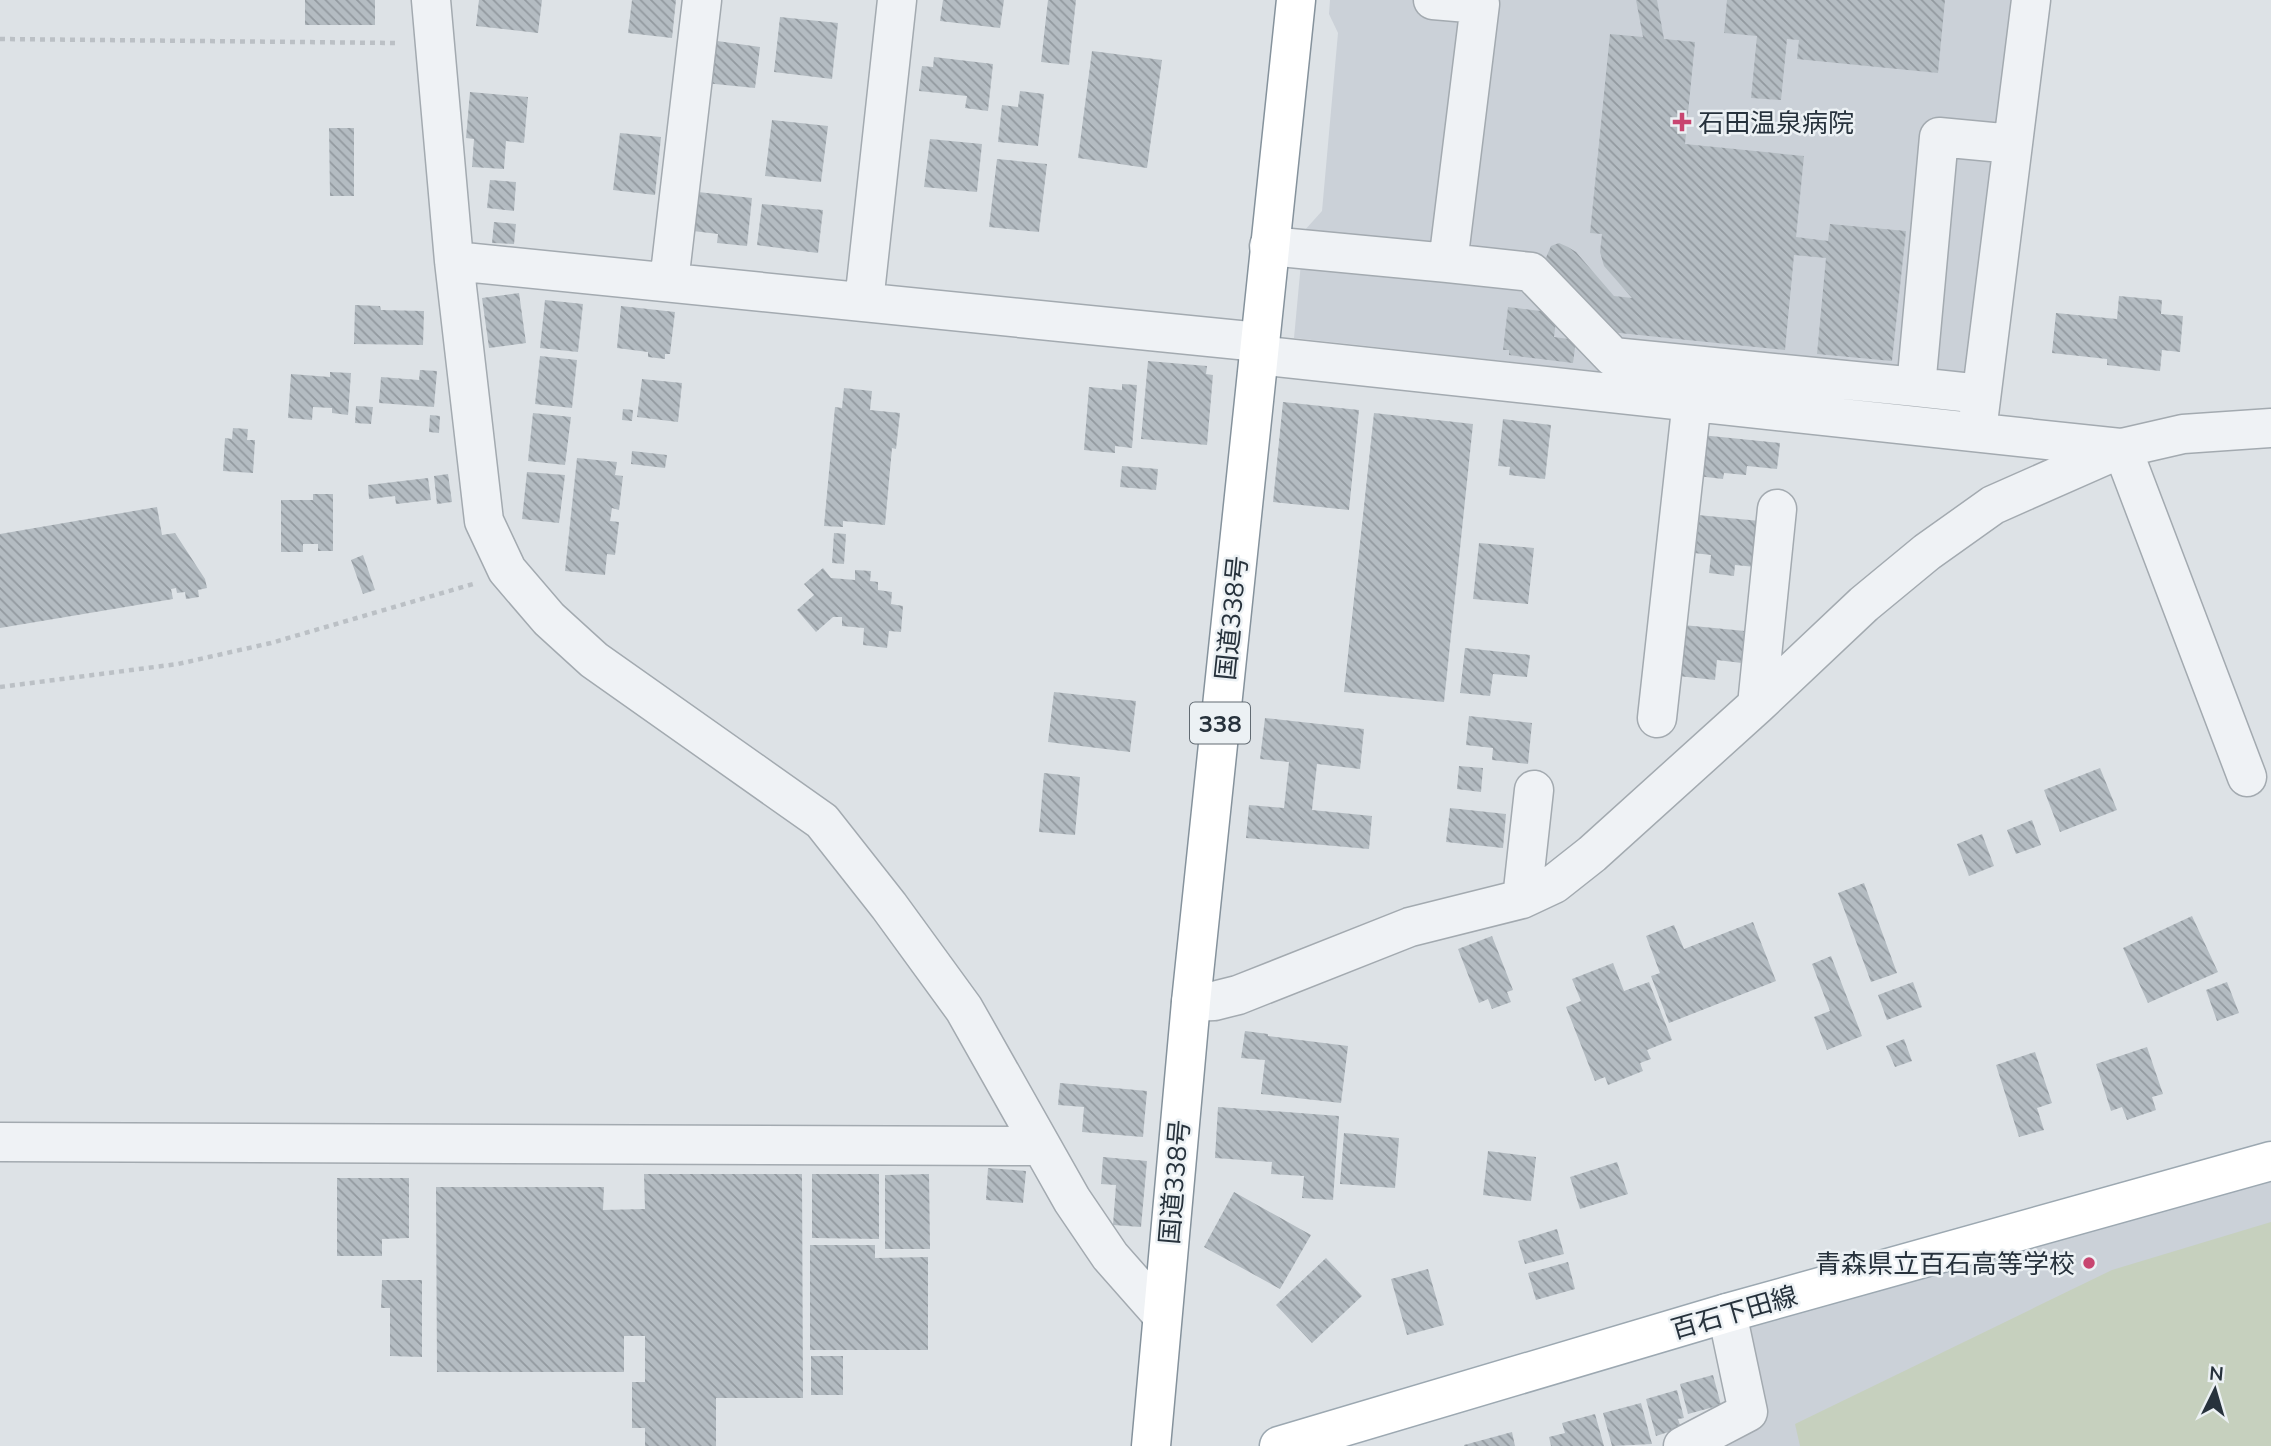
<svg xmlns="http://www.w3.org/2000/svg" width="2271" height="1446" font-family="Mulish,'Noto Sans JP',sans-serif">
<defs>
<pattern id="building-back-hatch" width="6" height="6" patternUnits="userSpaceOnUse" patternTransform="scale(1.75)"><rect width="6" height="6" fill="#b4bcc2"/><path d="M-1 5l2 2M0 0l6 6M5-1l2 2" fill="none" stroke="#92999f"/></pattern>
</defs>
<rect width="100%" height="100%" fill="#dde2e6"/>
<path fill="#cbd1d8" d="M1330,0H2050L2017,239L1998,415L1294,338L1304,231L1322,211L1338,33L1329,14Z
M2271,1161V1446H1683L1748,1412L1727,1313Z"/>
<path fill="#c6d0be" d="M2271,1222V1446H1800L1795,1424L2112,1270Z"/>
<path fill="url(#building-back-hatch)" d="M305,0H375V25H305Z
M479,0H542L538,33L476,26Z
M632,0H676L672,38L628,33Z
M943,0H1004L1000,28L940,21Z
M1048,0H1076L1069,65L1041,62Z
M1636,0H1657L1664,39L1695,42L1685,144L1804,156L1796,237L1828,241L1830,224L1906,231L1892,361L1817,354L1826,258L1794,255L1785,350L1600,331L1545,260L1551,246L1559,243L1568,247L1576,252L1614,296L1632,298L1604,266L1600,252L1602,234L1590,233L1610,34L1643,37Z
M1727,0H1945L1938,73L1797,59L1799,40L1787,39L1781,100L1751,98L1757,36L1724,33Z
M780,17L838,23L832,79L774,72Z
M710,40L760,47L755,88L705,83Z
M1092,51L1162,60L1147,168L1078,158Z
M934,57L993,64L988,111L965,108L967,96L919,91L922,66L933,67Z
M1020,91L1044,94L1038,146L998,142L1002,105L1018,107Z
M470,92L528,97L524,143L506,141L504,169L472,167L474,139L466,138Z
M772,120L828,126L821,182L765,176Z
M329,128H354V196H330Z
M620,133L661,137L655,195L613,190Z
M930,139L982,144L977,192L924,187Z
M997,159L1047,164L1039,232L989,227Z
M490,180L516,182L514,211L487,208Z
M698,192L752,198L747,246L717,243L718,234L693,231Z
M762,204L823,210L818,253L757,245Z
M494,222L516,224L514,244L492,243Z
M519,293L526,343L489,348L482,298Z
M2119,296L2162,300L2161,314L2183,316L2180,352L2162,350L2160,371L2107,365V359L2052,353L2056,313L2117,319Z
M545,300L583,304L578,352L540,348Z
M355,305L380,306L381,310L424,311L423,345L354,344Z
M621,306L675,312L670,354H665V359L648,357V352L617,348Z
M1508,307L1557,313L1554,337L1576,340L1573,363L1509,355V350H1503Z
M540,356L577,360L572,408L535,404Z
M1148,361L1207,366L1206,374L1213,375L1207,445L1141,439Z
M420,370L437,371L434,407L379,403L381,377L419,380Z
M330,372L351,373L348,415L332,413V408L313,407L312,420L288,418L291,374L330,377Z
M642,379L682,383L678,422L637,417Z
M1122,384L1137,385L1132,448L1115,446V453L1084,450L1089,387L1122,390Z
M844,388L872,391L870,410L900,413L896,449L892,448L885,525L843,521V527L824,526L835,407L842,408Z
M1283,402L1359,410L1349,510L1273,502Z
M356,406L373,407L371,424L355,423Z
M623,409L633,410L632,421L622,420Z
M533,413L571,417L565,465L528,461Z
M1374,413L1473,424L1444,702L1344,692Z
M430,415L440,416L439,433L429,432Z
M1503,419L1551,425L1545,479L1509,475L1510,467L1498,466Z
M233,428L248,429L247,440H255L253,473L223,471L225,438L232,439Z
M1701,435L1780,443L1777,469L1747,466L1746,475L1724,473L1723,479L1697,476Z
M632,451L667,455L665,468L631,464Z
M577,458L617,462L615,475L623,476L619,510L612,508L610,521L619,522L615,555L607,554L605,575L565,571Z
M1122,466L1158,469L1156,490L1120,487Z
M527,472L565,475L559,523L522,519Z
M448,474L452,502L437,504L434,476Z
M428,478L431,500L396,504L395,496L369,499L368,485Z
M313,494H333V551H318V544H303V552H281V500H313Z
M157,507L162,535L175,533L205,579L207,588L198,590L199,597L186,599L185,592L177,593L176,588L171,589L173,599L0,628V534Z
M1698,515L1760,521L1756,567L1735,565L1734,576L1709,573L1711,555L1694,553Z
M834,533L846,534L844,564L832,563Z
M1479,543L1534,548L1528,604L1473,599Z
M363,555L375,590L363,594L351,560Z
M823,568L831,578L855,580V570L871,571L870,581L878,582V590L892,592L891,604L903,606L901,632L889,631L887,648L863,645L864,628L842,626V617H833L816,632L797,610L814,595L804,584Z
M1683,625L1745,631L1742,663L1717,660L1715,680L1678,676Z
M1465,648L1530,655L1527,677L1493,674L1490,696L1460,693Z
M1054,692L1136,701L1130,752L1048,742Z
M1469,716L1532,723L1528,764L1492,760L1493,748L1466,745Z
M1265,718L1364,729L1360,769L1317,764L1312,810L1372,816L1369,849L1246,838L1249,805L1284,808L1289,762L1260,759Z
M1459,766L1483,768L1481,792L1457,789Z
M2100,768L2117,810L2060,832L2044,790Z
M1044,773L1080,777L1075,835L1039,832Z
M1450,808L1506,814L1503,848L1446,842Z
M2032,820L2041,845L2016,854L2007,830Z
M1982,834L1994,866L1969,876L1957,844Z
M1864,883L1897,973L1871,982L1838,893Z
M2192,916L2218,972L2148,1003L2123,948Z
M1753,922L1776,981L1669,1023L1651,976L1660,973L1646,936L1674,925L1684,949Z
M1492,936L1513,990L1507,992L1511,1002L1492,1009L1488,999L1479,1003L1458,949Z
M1831,956L1862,1036L1827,1050L1814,1017L1830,1011L1812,964Z
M1613,963L1624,991L1649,982L1672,1040L1647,1050L1651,1059L1640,1063L1643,1071L1608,1085L1605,1077L1595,1081L1566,1007L1581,1001L1572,979Z
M1913,982L1922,1007L1887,1020L1878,995Z
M2227,982L2239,1013L2217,1021L2206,990Z
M1245,1031L1268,1034V1036L1348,1046L1341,1103L1261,1094L1265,1060L1241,1058Z
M1904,1039L1912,1061L1895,1067L1886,1046Z
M2147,1047L2163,1094L2152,1097L2156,1110L2127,1120L2122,1107L2111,1111L2096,1064Z
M2035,1052L2052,1103L2037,1108L2044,1130L2019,1137L1996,1065Z
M1060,1083L1147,1091L1143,1137L1082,1132L1084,1107L1058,1105Z
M1218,1107L1339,1116L1333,1200L1302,1198L1304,1176L1271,1174L1272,1162L1215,1158Z
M1344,1133L1399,1138L1395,1188L1340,1184Z
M1488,1151L1536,1157L1531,1201L1483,1195Z
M1103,1157L1147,1161L1141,1227L1113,1225L1116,1185L1101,1184Z
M1617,1162L1628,1194L1580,1209L1570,1177Z
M988,1168L1026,1171L1023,1203L986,1200Z
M644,1174H802L803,1398H716V1446H645V1428H632V1382H645V1336H624V1372H437L436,1187H604L603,1210L645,1209Z
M812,1174H879V1239L812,1238Z
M929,1174L930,1249H885V1175Z
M337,1178H409V1238L382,1239V1256H337Z
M1234,1192L1311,1235L1280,1289L1204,1247Z
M1557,1229L1564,1254L1525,1264L1518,1241Z
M810,1245H875V1258L928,1257V1350H810Z
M1326,1258L1362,1296L1312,1343L1276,1305Z
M1568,1262L1575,1289L1536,1300L1528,1273Z
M1428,1269L1444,1325L1407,1335L1391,1279Z
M382,1280H422V1357L390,1356V1308H381Z
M811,1356H843V1395H811Z
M1713,1375L1721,1405L1688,1414L1680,1384Z
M1677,1390L1684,1418L1678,1419L1681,1428L1656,1436L1646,1399Z
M1641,1403L1652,1444L1612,1446L1603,1413Z
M1595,1414L1604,1446H1551L1549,1437L1565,1433L1562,1423Z
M1512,1432L1515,1446H1464V1445Z"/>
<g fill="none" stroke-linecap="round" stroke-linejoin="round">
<defs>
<path id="minor" d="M431,0L454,261L484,521L507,570L549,619L594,660L822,821L889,906L964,1009L1072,1200L1110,1256L1162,1315
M1269,246L1448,263L1480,4L1433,0
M454,261L1259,342
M1448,263L1531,272L1613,357L1916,387
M669,282L702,0
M864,302L897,0
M1258,355L2120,448
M1981,394L1916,387L1939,137L2013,144
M1977,431L2031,0
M2122,448L2247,777
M1757,705L1777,509
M1657,718L1692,400
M1522,899L1534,790
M1191,1002L1214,1001L1238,995L1410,927L1522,899L1554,884L1592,854L1757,705L1864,604L1927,552L1993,505L2122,448L2183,434L2271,428
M0,1142L1041,1146
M1683,1446L1748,1412L1727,1313"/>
<path id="major" d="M1279,1446L1727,1313L2271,1161"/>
<path id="highway" d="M1151,1446L1191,1002L1296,0"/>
</defs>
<use href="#minor" stroke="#a3aab0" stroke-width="41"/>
<use href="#major" stroke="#9ca8b1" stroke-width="41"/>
<use href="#highway" stroke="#85929c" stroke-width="41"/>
<path stroke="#bbc0c5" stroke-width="4.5" stroke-dasharray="5 5" stroke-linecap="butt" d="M0,39L397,43
M0,687L178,664L271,643L473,584"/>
<use href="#minor" stroke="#eff2f5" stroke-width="38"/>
<use href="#major" stroke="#fff" stroke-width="38"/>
<use href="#highway" stroke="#fff" stroke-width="38"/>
</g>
<g fill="#c84570" stroke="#ecf1f4" stroke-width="2.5">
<path d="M1678.5 111.5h7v7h7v7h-7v7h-7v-7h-7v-7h7z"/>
<circle cx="2089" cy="1263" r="7"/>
</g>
<g text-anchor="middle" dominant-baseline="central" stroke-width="5" stroke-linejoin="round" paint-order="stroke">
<rect fill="#ecf1f4" stroke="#626b73" stroke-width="2" x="1190" y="702.5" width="60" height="41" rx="5"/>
<g font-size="24" font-weight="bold" fill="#27323c">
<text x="1220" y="723">338</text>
</g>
<g font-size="26" fill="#27323c" stroke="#ecf1f4" text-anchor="start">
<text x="1698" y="122">石田温泉病院</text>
<text x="2075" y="1263" text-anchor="end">青森県立百石高等学校</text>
</g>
<g font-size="26" fill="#27323c" stroke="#ecf1f4">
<text transform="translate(1231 618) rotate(-84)">国道338号</text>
<text transform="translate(1174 1182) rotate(-85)">国道338号</text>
<text transform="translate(1734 1312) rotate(-16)">百石下田線</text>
</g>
</g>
<g transform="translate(2215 1390) rotate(5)" stroke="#ecf1f4" stroke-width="5" paint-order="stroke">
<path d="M0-5L12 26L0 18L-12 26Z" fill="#27323c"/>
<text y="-10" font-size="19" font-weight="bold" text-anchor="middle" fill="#27323c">N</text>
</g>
</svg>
